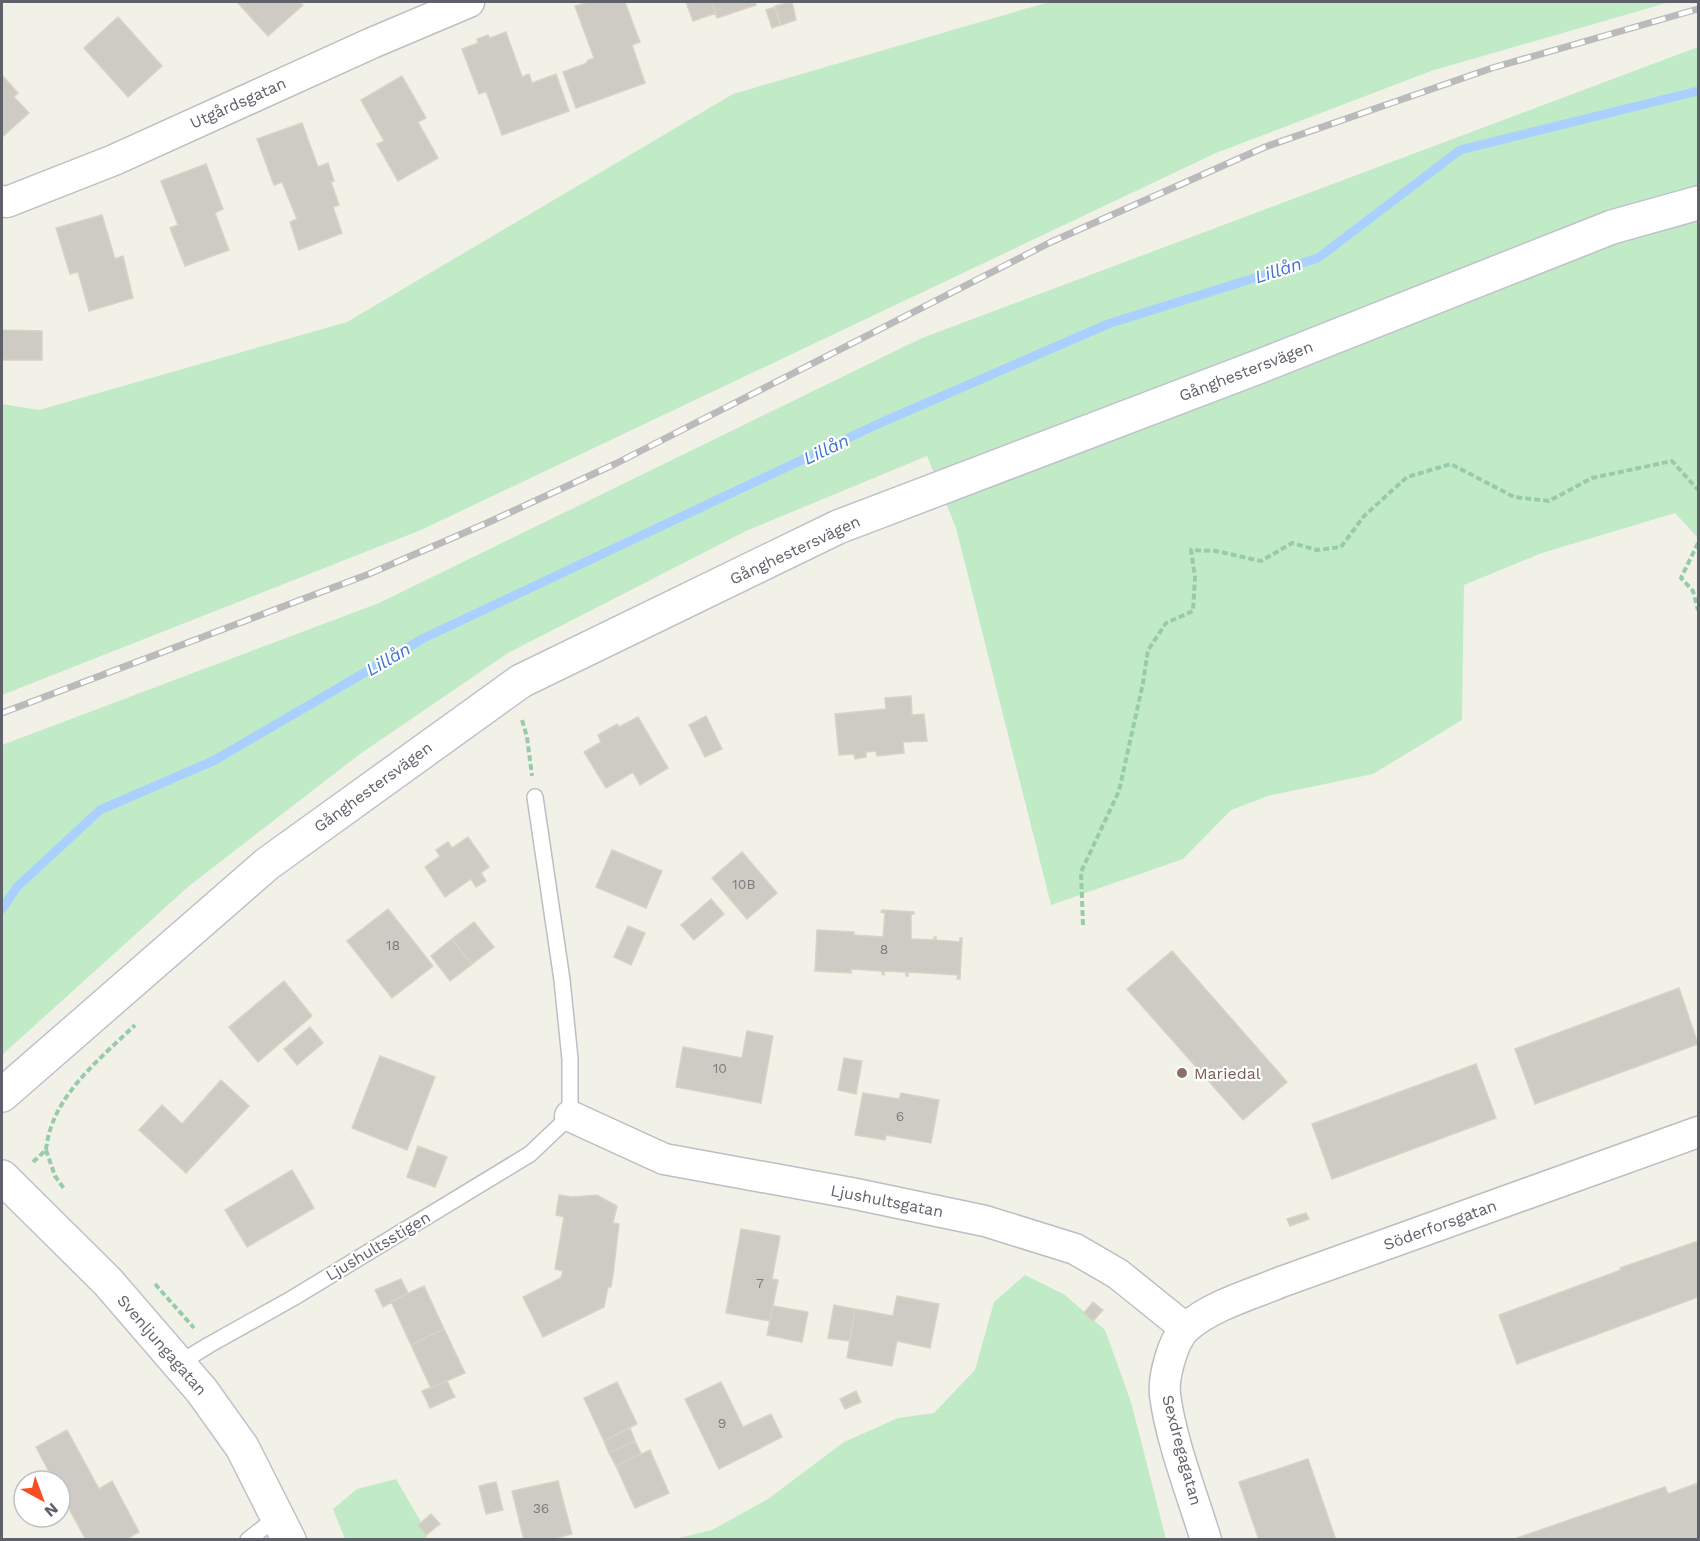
<svg xmlns="http://www.w3.org/2000/svg" width="1700" height="1541" font-family="'Work Sans',sans-serif">
<rect width="100%" height="100%" fill="#f2f1e7"/>
<path fill="#c1ebc6" d="M1049,2H1670L1431,71L1216,153L421,530L2,695V404L39,410L347,322L733,94Z
M1698,47V538L1675,513L1542,553L1464,585L1462,720L1373,774L1268,796L1231,810L1183,859L1051,905L956,528L927,456L746,531L508,653L360,754L189,886L2,1055V745L379,603L922,338Z
M1025,1275L1065,1295L1105,1330L1131,1402L1166,1539L670,1540L712,1530L768,1499L844,1442L898,1418L934,1413L975,1370L994,1302Z
M396,1479L425,1529L427,1539H345L333,1509L357,1489Z"/>
<g fill="none" stroke-linecap="round" stroke-linejoin="round">
<path stroke="#aad0ff" stroke-width="9" d="M2,909L17,887L100,810L215,760L424,638L878,424L1108,324L1318,258L1460,150L1698,91"/>
</g>
<path fill="#cdcbc4" stroke="#d7d4c4" stroke-width="1.5" d="M237,2H299L303,5L268,36Z
M590,2H625L640,42L632,45L645,83L576,108L563,72L587,63V61L594,58L575,6Z
M686,2H712L716,13L693,21Z
M712,2H755L756,5L717,18Z
M792,2L796,20L781,25L775,6Z
M775,7L780,25L772,28L766,10Z
M118,17L162,66L128,97L84,48Z
M506,32L522,77L529,74L532,83L556,74L569,111L502,135L486,91L479,94L462,49L478,43L477,39L488,35L490,38Z
M2,75L18,93L14,97L29,113L2,137Z
M402,76L426,118L418,122L438,158L398,181L377,144L384,141L361,100Z
M302,123L318,167L328,163L334,181L331,182L339,205L333,207L342,233L299,250L290,222L297,219L282,182L274,185L257,139Z
M206,164L223,209L215,213L229,250L185,266L170,228L178,225L161,181Z
M102,215L115,259L123,256L133,298L89,311L78,272L70,274L56,228Z
M2,237V330L42,331V360H2Z
M911,696L912,715L924,714L927,741L903,742L904,753L877,756L876,751L866,752V757L855,759L854,754L839,755L835,714L886,709L885,698Z
M706,716L722,749L705,757L689,725Z
M638,717L668,768L640,785L633,772L606,788L584,752L601,742L598,735L617,724L619,727Z
M468,837L489,867L481,873L486,881L476,887L471,879L445,897L425,867L440,856L436,850L448,842L452,848Z
M612,850L662,871L646,908L596,887Z
M742,852L777,893L747,919L712,878Z
M711,899L724,914L694,940L681,925Z
M388,909L433,966L392,998L347,941Z
M882,910L914,912V914H911V939L934,940V937H936V940L960,942V938H962L960,979H957L958,975L908,972V976H906V972L884,971V975L882,974V971L851,969V973L815,971L817,930L854,932V935L883,937L885,913L881,912Z
M474,922L494,947L472,964L452,939Z
M628,926L645,933L631,965L614,957Z
M452,939L472,964L450,981L431,956Z
M1172,951L1287,1082L1243,1120L1127,989Z
M284,981L312,1016L258,1062L229,1027Z
M1679,988L1698,1044L1535,1104L1515,1049Z
M310,1027L323,1043L297,1065L284,1049Z
M747,1031L773,1036L761,1103L676,1087L683,1047L742,1058Z
M380,1056L435,1077L407,1150L352,1128Z
M844,1058L862,1061L856,1094L838,1090Z
M1476,1064L1496,1118L1332,1179L1312,1124Z
M221,1080L249,1106L186,1173L139,1130L162,1105L182,1124Z
M863,1093L899,1099L901,1093L939,1100L931,1143L886,1135L885,1140L855,1135Z
M418,1146L447,1157L435,1187L407,1177Z
M292,1170L314,1208L247,1247L225,1210Z
M559,1195L572,1197L597,1195L617,1206L613,1223L619,1224L613,1275L611,1287H608L604,1307L543,1337L523,1297L561,1278L563,1271L555,1269L564,1217L556,1215Z
M1306,1213L1309,1219L1290,1226L1287,1219Z
M741,1229L780,1236L772,1279L778,1280L770,1321L726,1313Z
M1698,1241V1297L1517,1364L1499,1315L1621,1270L1620,1268Z
M401,1279L408,1293L383,1307L375,1290Z
M424,1286L444,1329L411,1345L391,1301Z
M897,1296L939,1304L930,1348L897,1341L892,1366L847,1358L855,1309L893,1316Z
M1093,1302L1103,1310L1093,1321L1084,1313Z
M834,1305L855,1309L850,1341L828,1338Z
M773,1306L808,1312L802,1342L767,1335Z
M444,1329L465,1373L431,1388L411,1345Z
M447,1381L455,1397L430,1408L422,1391Z
M617,1382L637,1424L604,1441L584,1398Z
M721,1382L743,1427L771,1414L782,1437L719,1469L685,1399Z
M856,1391L861,1402L845,1409L840,1399Z
M630,1428L635,1441L609,1453L604,1441Z
M67,1430L99,1489L112,1481L139,1532L125,1540H86L60,1492V1481H54L36,1447Z
M635,1441L641,1454L616,1466L609,1453Z
M650,1450L669,1493L635,1508L616,1466Z
M1308,1459L1336,1540H1259L1239,1482Z
M558,1481L572,1534L550,1540H524L512,1491Z
M496,1482L503,1510L486,1514L479,1486Z
M1698,1483V1540H1511L1665,1487L1668,1494Z
M431,1514L440,1524L426,1535L418,1525Z"/>
<g fill="none" stroke-linecap="round" stroke-linejoin="round">
<defs>
<path id="lane" d="M178,1364L209,1345L293,1298L530,1154L570,1116V1059L562,980L535,797
M248,1540L277,1517"/>
<path id="street" d="M2,201L7,202L114,160L372,43L469,2
M570,1116L664,1159L851,1193L985,1221L1075,1249L1118,1274L1185,1328
M1206,1540C1192,1494 1171,1441 1165,1395C1163,1377 1173,1339 1187,1327C1213,1305 1250,1295 1281,1282L1698,1132"/>
<path id="secondary" d="M2,1095L267,864L521,681L838,527L1258,367L1612,227L1698,203
M2,1177L108,1282L202,1391L242,1447L289,1540"/>
</defs>
<use href="#lane" stroke="#bbbec3" stroke-width="18"/>
<use href="#street" stroke="#bbbec3" stroke-width="33"/>
<use href="#secondary" stroke="#bfc1c9" stroke-width="36"/>
<path stroke="#98cbac" stroke-width="4" stroke-dasharray="6 3" stroke-linecap="butt" d="M1698,543L1681,578L1693,591L1698,610
M522,720L527,737L532,776
M1083,925L1081,872L1119,791L1143,683L1148,650L1166,623L1193,611L1195,577L1191,550L1216,551L1261,561L1292,543L1317,550L1341,547L1364,516L1407,477L1451,464L1514,497L1549,501L1592,478L1672,461L1698,490
M46,1150L55,1176L65,1190
M33,1162L46,1150C51,1097 99,1060 135,1025
M155,1284L194,1328"/>
<use href="#lane" stroke="#fff" stroke-width="15"/>
<use href="#street" stroke="#fff" stroke-width="30"/>
<use href="#secondary" stroke="#fff" stroke-width="33"/>
<defs>
<path id="rail" d="M2,713L369,574L487,523L615,464L1051,242L1265,147L1492,68L1698,9"/>
</defs>
<use href="#rail" stroke="#bababc" stroke-width="7"/>
<use href="#rail" stroke="#fff" stroke-width="4.5" stroke-dasharray="14" stroke-linecap="butt"/>
</g>
<circle fill="#8d6e63" stroke="#fff" stroke-width="2" cx="1182" cy="1073" r="6"/>
<g text-anchor="middle" dominant-baseline="central" stroke-width="4.5" stroke-linejoin="round" paint-order="stroke">
<g font-size="14" fill="#7a7c80">
<text x="744" y="884">10B</text>
<text x="393" y="945">18</text>
<text x="884" y="949">8</text>
<text x="720" y="1068">10</text>
<text x="900" y="1116">6</text>
<text x="760" y="1283">7</text>
<text x="722" y="1423">9</text>
<text x="541" y="1508">36</text>
</g>
<g font-size="16" fill="#5e6169" stroke="#fff">
<text transform="translate(238 103) rotate(-24)">Utgårdsgatan</text>
<text transform="translate(1246 371) rotate(-21)">Gånghestersvägen</text>
<text transform="translate(795 550) rotate(-25)">Gånghestersvägen</text>
<text transform="translate(373 787) rotate(-36)">Gånghestersvägen</text>
<text transform="translate(887 1201) rotate(11)">Ljushultsgatan</text>
<text transform="translate(1440 1225) rotate(-20)">Söderforsgatan</text>
<text transform="translate(378 1246) rotate(-31)">Ljushultsstigen</text>
<text transform="translate(162 1345) rotate(49)">Svenljungagatan</text>
<text transform="translate(1182 1450) rotate(75)">Sexdregagatan</text>
</g>
<g font-size="16" fill="#785e54" stroke="#fff" text-anchor="start">
<text x="1194" y="1073">Mariedal</text>
</g>
<g font-size="18" font-style="italic" fill="#3e74d0" stroke="#fff">
<text transform="translate(1278 270) rotate(-18)">Lillån</text>
<text transform="translate(826 449) rotate(-25)">Lillån</text>
<text transform="translate(388 659) rotate(-30)">Lillån</text>
</g>
</g>
<rect width="1700" height="1541" fill="none" stroke="#5e6169" stroke-width="6"/>
<g transform="translate(42 1499) rotate(139)"><circle r="28" fill="#ffffff" stroke="#bfc0c3" stroke-width="1.5"/>
<path d="M0-4.5L10 22L0 15L-10 22Z" fill="#fb4d24"/>
<text y="-9" font-size="16" font-weight="bold" text-anchor="middle" fill="#5e6169">N</text>
</g>
</svg>
